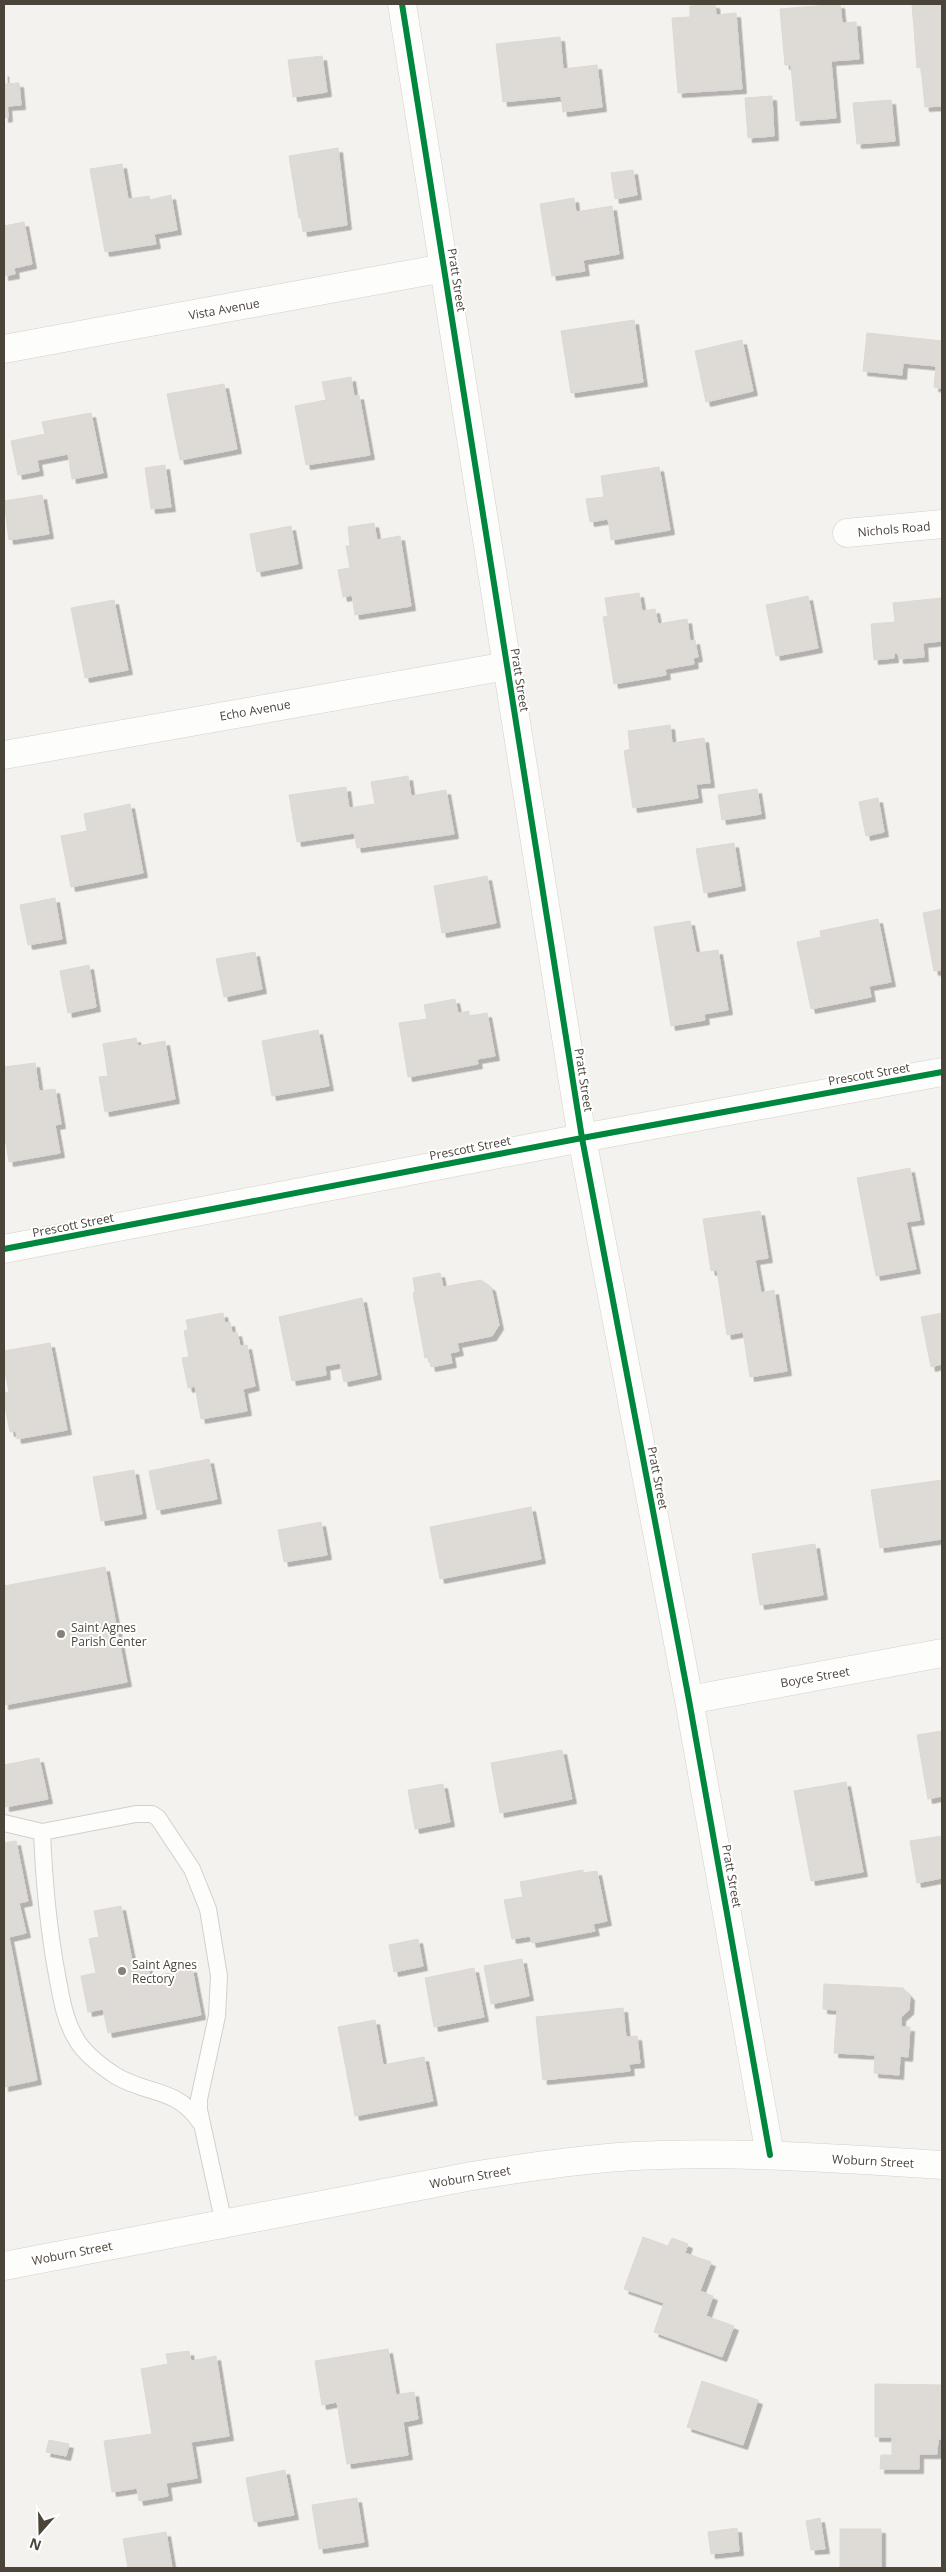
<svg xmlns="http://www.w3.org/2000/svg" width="946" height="2572" font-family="'Open Sans',sans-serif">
<defs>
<filter id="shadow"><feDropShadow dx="4.5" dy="4.5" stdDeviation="0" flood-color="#0004"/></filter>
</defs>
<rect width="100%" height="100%" fill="#f4f2ee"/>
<path fill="#dedbd6" stroke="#dcd9d4" filter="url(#shadow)" d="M715,4L716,15L736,13L742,89L678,93L672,18L690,17V6Z
M840,4L842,23L856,22L859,59L831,61L836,118L796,121L791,65H785L780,9Z
M912,4H942V106L925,107L921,67L917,68Z
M560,37L563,69L597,65L602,107L563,112L561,96L503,102L496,44Z
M322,56L327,92L293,97L288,60Z
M4,72L5,84L19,83L21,105L7,106L8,117L4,118Z
M772,96L774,136L748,138L745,98Z
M891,100L895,141L857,144L853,103Z
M338,148L347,225L303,232L301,218H299L289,156Z
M122,164L128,199L149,196L150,200L171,195L177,230L154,234L156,244L105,252L90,169Z
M633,170L637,195L615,199L611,173Z
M574,198L576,212L612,206L619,254L583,260L585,271L552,276L540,204Z
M24,222L32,264L14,268L15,274L4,276V226Z
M634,320L643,382L571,393L561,331Z
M867,333L942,341V388L934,387L936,366L903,363L902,375L863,371Z
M742,340L753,391L706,402L695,351Z
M351,377L354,396L359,395L370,455L306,465L295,406L326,400L322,382Z
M224,384L237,449L180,460L167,394Z
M91,413L103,473L72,479L68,454L37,460L39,471L18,475L11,441L45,434L42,422Z
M165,465L171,507L151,509L145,468Z
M659,467L670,530L611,540L608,519L590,522L586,499L604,497L601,476Z
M42,495L49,534L9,540L4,501Z
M374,523L377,540L400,536L411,606L355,615L352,595L343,597L338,570L350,568L346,546H350L348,527Z
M291,526L298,564L257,572L250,534Z
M639,593L642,611L655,609L658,624L687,619L690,641L695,640L698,657L693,658L694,664L665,669L666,675L614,684L603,617L608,616L605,598Z
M808,596L818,648L776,656L766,605Z
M942,598V641L923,643L924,657L899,659L898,653H894V658L874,660L871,624L895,622L893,603Z
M114,600L128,670L85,678L71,608Z
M670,725L672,743L704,738L710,783L696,784L698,798L633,808L624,751L630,749L628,731Z
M408,776L411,796L446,790L454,834L357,848L354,833L297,842L289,795L346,787L349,808L375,804L371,782Z
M757,789L761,814L722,820L718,795Z
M878,798L884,832L866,836L859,802Z
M130,804L143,873L71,887L61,836L87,831L84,814Z
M734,843L741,886L704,893L696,849Z
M487,876L496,923L442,933L434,886Z
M55,898L62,939L28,945L20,905Z
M942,909V970L934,971L923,913Z
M878,919L891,982L869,986L871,997L811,1009L797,942L821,937L820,931Z
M690,921L696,953L718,950L728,1010L704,1014L705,1020L671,1026L654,927Z
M255,952L262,989L224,997L216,959Z
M89,965L96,1007L68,1013L60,971Z
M455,999L458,1013L469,1011V1016L487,1013L495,1056L477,1059L478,1064L408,1077L399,1023L427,1019L424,1005Z
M318,1030L329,1086L272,1096L262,1041Z
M136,1038L138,1046L165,1041L175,1099L105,1112L99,1077L108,1076L103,1044Z
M35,1063L39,1091L55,1089L61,1124L55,1125L60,1153L9,1162L4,1131V1067Z
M910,1168L920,1220L906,1222L916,1269L876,1276L857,1178Z
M760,1211L768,1258L755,1260L761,1293L774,1290L787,1371L750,1377L743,1332L727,1335L717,1270L711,1271L703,1219Z
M440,1273L443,1287L481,1280L491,1287L499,1325L492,1336L457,1343L459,1351L450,1353L452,1363L431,1367L429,1357L425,1358L413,1293L415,1292L413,1278Z
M362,1298L377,1375L344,1382L340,1363L325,1366L326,1375L292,1381L279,1317Z
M223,1313L225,1323L230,1322L232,1333L237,1332L240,1346L247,1345L255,1386L243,1389L247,1411L201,1419L195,1386L188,1388L182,1358L189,1357L184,1331L188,1330L186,1320Z
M942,1313V1364L931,1367L921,1317Z
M50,1343L67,1430L17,1439L16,1431L10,1432L4,1401V1393L9,1392L4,1367V1351Z
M209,1459L217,1499L157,1510L149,1471Z
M134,1470L142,1514L101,1521L93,1477Z
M942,1480V1539L880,1548L871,1490Z
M531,1507L541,1559L440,1579L430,1527Z
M321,1522L327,1555L284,1562L278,1530Z
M815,1544L823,1595L760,1605L752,1554Z
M105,1567L127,1682L4,1705V1586Z
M942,1731V1796L928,1799L917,1735Z
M562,1750L572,1799L500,1813L491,1763Z
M39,1758L48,1799L5,1807L4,1765Z
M846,1782L863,1872L811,1881L794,1791Z
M443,1784L450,1822L415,1829L408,1790Z
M942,1836V1878L917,1883L910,1841Z
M16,1841L28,1901L19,1903L26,1933L9,1937L37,2080L4,2087V1843Z
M583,1870V1873L597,1871L607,1921L593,1924L595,1931L532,1943L530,1936L512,1939L504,1900L523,1897L520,1882Z
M121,1906L133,1965L147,1963L150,1977L192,1968L201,2015L108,2033L103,2009L88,2012L81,1976L96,1973L89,1939L99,1937L94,1911Z
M418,1939L423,1966L394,1972L389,1945Z
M522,1959L529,1996L491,2004L484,1966Z
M474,1968L484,2017L434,2027L425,1978Z
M824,1984L903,1988L910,1996L909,2010L901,2017V2027H910L908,2057L900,2056L899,2075L874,2073L875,2055L834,2053L837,2010L823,2009Z
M623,2008L626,2037L637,2036L640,2063L629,2064L630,2071L543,2080L536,2017Z
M375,2020L383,2065L424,2057L433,2101L355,2116L338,2027Z
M643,2237L668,2246L672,2238L688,2244L685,2253L711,2262L700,2291L713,2296L706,2316L734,2326L722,2357L654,2332L664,2303L624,2289Z
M388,2349L396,2395L414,2392L418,2419L403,2422L408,2455L347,2464L337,2402L322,2405L315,2361Z
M189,2351L191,2361L216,2356L229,2436L191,2442L197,2478L166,2483L168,2496L139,2501L137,2488L112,2492L104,2441L152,2434L141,2369L168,2364L166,2354Z
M702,2381L758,2400L743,2445L687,2427Z
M875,2384L942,2385V2439H938L937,2454H919V2469H880L881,2455H892V2437H875Z
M49,2440L69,2444L66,2456L46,2452Z
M285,2470L294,2515L254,2522L246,2478Z
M357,2498L364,2542L319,2549L312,2505Z
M820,2518L825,2549L811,2550L806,2521Z
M737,2528L739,2551L711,2554L708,2532Z
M840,2529H881V2568H840Z
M166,2532L172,2568H128L123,2539Z"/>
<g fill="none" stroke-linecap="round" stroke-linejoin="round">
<defs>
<path id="service" d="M4,1823L42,1832L136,1814H152L158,1818L192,1869L208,1909L219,1976L217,2016L199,2099V2110L224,2224
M42,1832C44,1881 48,1927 57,1975C61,1996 64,2018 75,2037C83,2053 101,2066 116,2076C148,2095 176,2087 200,2122"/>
<path id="minor" d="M402,4L582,1138L689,1700L770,2155
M4,349L444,268
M847,533L942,524
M4,755L507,666
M4,1249L582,1138L942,1072
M689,1700L942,1653"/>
<path id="tertiary" d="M4,2266L472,2176C521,2168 570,2161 619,2157C727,2150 835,2158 942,2165"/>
</defs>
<use href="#service" stroke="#d2d0cb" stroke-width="18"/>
<use href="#minor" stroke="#d2d0cb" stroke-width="29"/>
<use href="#tertiary" stroke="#d2d0cb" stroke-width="29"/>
<use href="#service" stroke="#fdfdfc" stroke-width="16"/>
<use href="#minor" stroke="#fdfdfc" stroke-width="28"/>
<use href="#tertiary" stroke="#fdfdfc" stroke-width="28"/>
<defs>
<path id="cycleway" d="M402,4L582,1138L689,1700L770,2155
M4,1249L582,1138L942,1072"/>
</defs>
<use href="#cycleway" stroke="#fff" stroke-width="9"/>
<use href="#cycleway" stroke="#00873e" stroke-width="6"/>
</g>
<g fill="#868178" stroke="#fff" stroke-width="2">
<circle cx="61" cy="1634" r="5"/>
<circle cx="122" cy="1971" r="5"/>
</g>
<g text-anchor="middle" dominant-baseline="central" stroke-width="4" stroke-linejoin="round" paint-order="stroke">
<g font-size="12" fill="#4b4439" stroke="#fff">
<text transform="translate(457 280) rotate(81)">Pratt Street</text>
<text transform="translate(224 309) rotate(-10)">Vista Avenue</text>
<text transform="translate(894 529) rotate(-5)">Nichols Road</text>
<text transform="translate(520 680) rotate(81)">Pratt Street</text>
<text transform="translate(255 710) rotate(-10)">Echo Avenue</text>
<text transform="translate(869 1074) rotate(-10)">Prescott Street</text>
<text transform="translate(584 1080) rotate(81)">Pratt Street</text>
<text transform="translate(470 1148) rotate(-11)">Prescott Street</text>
<text transform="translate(73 1225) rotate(-11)">Prescott Street</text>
<text transform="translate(658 1478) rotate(79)">Pratt Street</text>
<text transform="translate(815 1677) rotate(-10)">Boyce Street</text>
<text transform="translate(732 1876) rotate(80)">Pratt Street</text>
<text transform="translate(873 2161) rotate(3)">Woburn Street</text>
<text transform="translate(470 2177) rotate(-10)">Woburn Street</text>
<text transform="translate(72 2253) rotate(-11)">Woburn Street</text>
</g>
<g font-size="12" fill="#4b4439" stroke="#fff" text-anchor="start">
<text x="71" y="1627">Saint Agnes<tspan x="71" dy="14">Parish Center</tspan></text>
<text x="132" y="1964">Saint Agnes<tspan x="132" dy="14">Rectory</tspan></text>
</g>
</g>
<rect width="946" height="2572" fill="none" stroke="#4b4439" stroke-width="10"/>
<g transform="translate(40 2532) rotate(200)" stroke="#ffffff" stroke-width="4" paint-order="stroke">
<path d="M0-4L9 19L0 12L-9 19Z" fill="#4b4439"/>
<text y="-8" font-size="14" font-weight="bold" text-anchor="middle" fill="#4b4439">N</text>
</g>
</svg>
